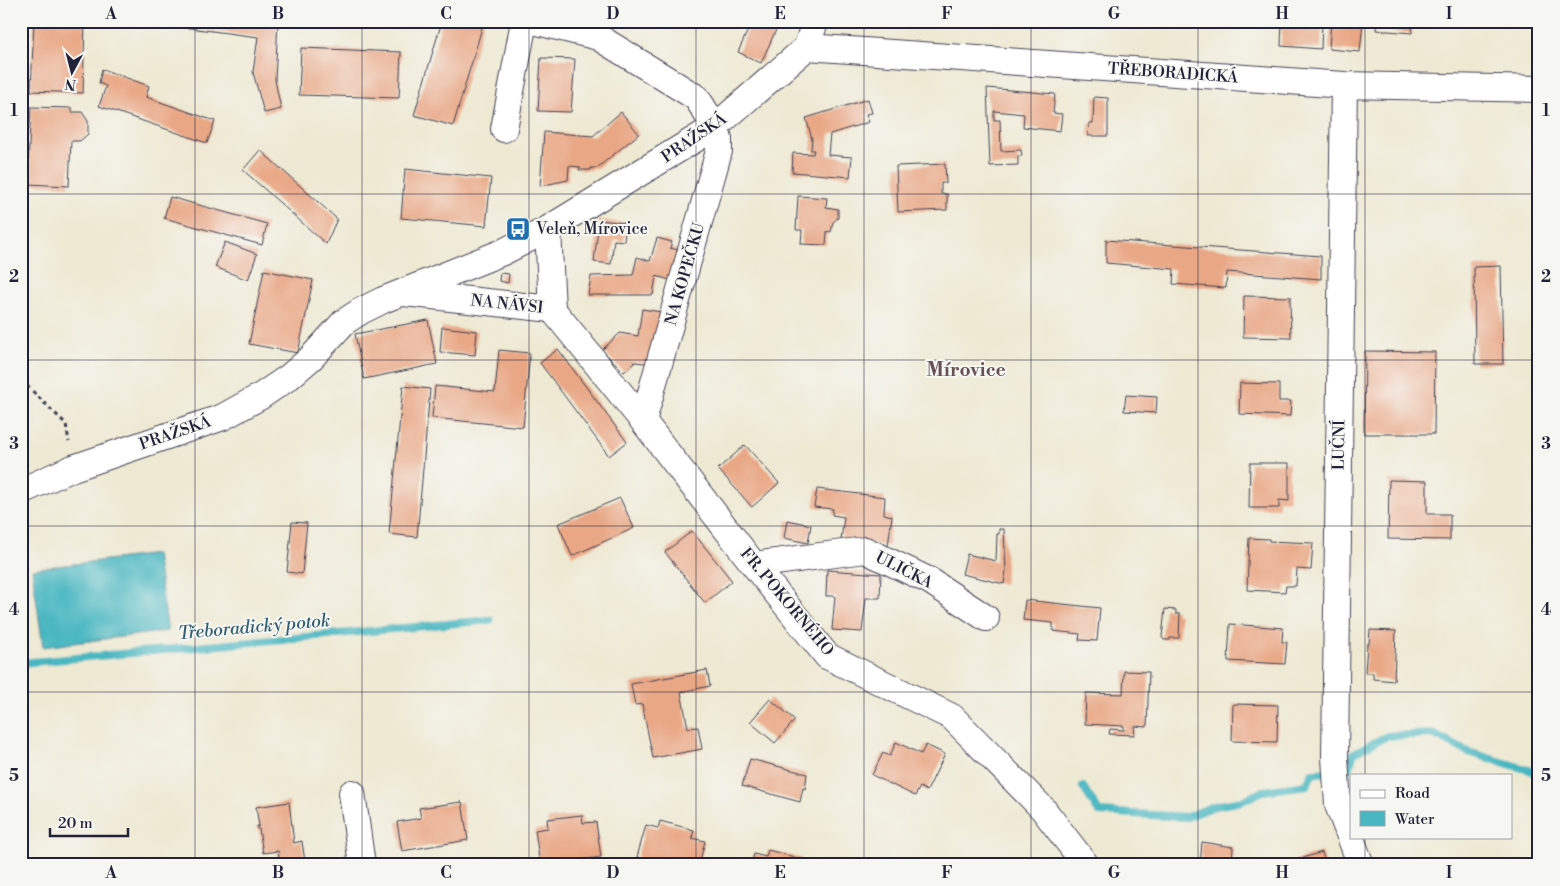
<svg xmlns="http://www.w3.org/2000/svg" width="1560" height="886" font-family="'Libre Bodoni',serif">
<rect width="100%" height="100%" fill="#f6f6f2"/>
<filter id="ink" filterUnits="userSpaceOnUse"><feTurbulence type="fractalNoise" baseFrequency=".02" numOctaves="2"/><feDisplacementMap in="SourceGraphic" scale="10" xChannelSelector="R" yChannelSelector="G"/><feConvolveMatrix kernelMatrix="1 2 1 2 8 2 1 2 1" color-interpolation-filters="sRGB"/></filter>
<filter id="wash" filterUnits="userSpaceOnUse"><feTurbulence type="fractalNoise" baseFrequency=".0096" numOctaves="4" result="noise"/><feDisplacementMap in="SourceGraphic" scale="20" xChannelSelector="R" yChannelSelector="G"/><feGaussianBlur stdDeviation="1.12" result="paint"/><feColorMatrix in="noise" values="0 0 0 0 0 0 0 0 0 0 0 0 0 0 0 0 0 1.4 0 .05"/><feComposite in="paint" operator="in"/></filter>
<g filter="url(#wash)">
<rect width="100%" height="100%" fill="#eee9d3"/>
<path fill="#48b7c1" stroke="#356c7e" d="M156,554L168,631L43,647L32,569Z"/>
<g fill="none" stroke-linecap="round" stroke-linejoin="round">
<path stroke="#48b7c1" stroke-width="8" d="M21,663L490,620
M1343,772H1347L1354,753L1387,736L1433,734L1468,752L1539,773
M1083,787L1099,812L1187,817L1214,806L1242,801L1263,791L1307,785L1312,773L1331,772"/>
</g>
<g id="blocks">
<path fill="#e9a785" d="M34,21H85L83,93L31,91Z
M151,21H278L275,80L281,109L264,113L253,72L258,37L151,23Z
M442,21H484L453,126L414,115Z
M752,21H780L761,63L738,52Z
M1282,21H1322L1321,49L1281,46Z
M1331,21H1363L1360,52L1329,49Z
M1377,21H1413L1412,33L1376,30Z
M301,48L401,52L399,98L299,95Z
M541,58L575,59L571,112L538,111Z
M102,69L149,86L146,97L215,121L207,143L99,106L106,86L99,83Z
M987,88L1055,94L1053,113L1062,114L1060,131L1023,127L1024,114L994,111V120H1000L1001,151L1021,150L1022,156H1018V165L990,166Z
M1094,97L1108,98V136H1088L1089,123H1093Z
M868,99L872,113L866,114L869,122L830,134L828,155L852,157L850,177L792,172L793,153L813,154L814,150H811L812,139L806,118Z
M31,107L72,108V112H82L88,121V134L80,141H71L69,186L27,184Z
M621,112L639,134L597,168H591V170H579L580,167L569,166L568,180L540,186L544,132L593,136Z
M260,150L337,219L326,244L243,170Z
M945,164L946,183H941V194H947V210L898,212L896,166Z
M405,169L491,178L486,226L401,218Z
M798,196L827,198L826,207L838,209V218L833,222L831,232L827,231L826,245L801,244L802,230H796Z
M170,197L267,224L262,245L164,218Z
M599,220L626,223L624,241L614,240L611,264L594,262Z
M657,238L672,242L670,248L678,250L670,280L656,276L653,295H588L591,276L633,275L637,257L650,261Z
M1106,240L1321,256V279L1227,272L1226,288L1173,284L1174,269L1106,263Z
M225,242L257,254L248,280L215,267Z
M1501,266L1503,364H1475L1474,267Z
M264,270L313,280L298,353L249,344Z
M500,273L509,274L508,283L499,281Z
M1244,296L1292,297L1290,299L1291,338L1243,337Z
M642,309L661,312L654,364L635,362L624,372L602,350L620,333L638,336Z
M428,320L437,364L364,379L355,334Z
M442,327L477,331L475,355L440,352Z
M558,349L627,442L609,456L540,363Z
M499,350L530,353L523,427L432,418L435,386L495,392Z
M1365,351L1435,352L1434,434H1364Z
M1240,383L1279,384V401H1291L1290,416L1239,414Z
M403,386L430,389L417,537L389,534Z
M1126,395L1157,397L1156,413L1124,411Z
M745,445L779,483L752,507L718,469Z
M1250,463H1289V501L1279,500V508H1249Z
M1389,480L1427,481V514H1450V540L1388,539Z
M817,489L885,497L884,514L892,516L888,546L841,540L844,517L832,515L833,509L814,507Z
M620,498L634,528L572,556L558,524Z
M787,520L811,525L808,543L784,538Z
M292,522L307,523L302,574L287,572Z
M999,529H1004L1006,571L1004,584L962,574L967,554L996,561L997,534H999Z
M692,531L732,581L705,603L665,552Z
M1249,538L1269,539V541L1313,543L1311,570L1297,569L1296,586H1286L1285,592L1247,590Z
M827,570L881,574L880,598H866L862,632L832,630L835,596H826Z
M1025,600L1100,608L1097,641L1079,640L1080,634L1053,631V623L1023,620Z
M1165,609L1176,610V614H1180L1179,638H1170V640H1164L1162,637Z
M1230,624L1283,628L1282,642H1287L1285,664L1228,661Z
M1370,630L1396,631L1394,681L1373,679V673H1365L1367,644H1369Z
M707,670L710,686L681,692L688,728L698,727L702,749L653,758L642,704L635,705L631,684Z
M1124,671L1149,672L1147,727L1135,726L1134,735L1109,734L1110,729L1124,730V726L1085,724L1086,693L1123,694Z
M770,699L795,720L775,743L750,722Z
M1233,704L1278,705L1277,742L1232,741Z
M896,742L921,754L926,745L945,754L927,791L920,787L915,796L872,775L883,753L890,756Z
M750,759L807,774L805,789L803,788L800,802L742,786Z
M289,802L294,843L302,841L305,862L280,865L278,851L263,853L259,829H257V826H259L256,807Z
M462,802L468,840L402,851L397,822L421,818L419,808Z
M582,815L583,823L596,822L601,857L540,865L535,830L548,828L547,819Z
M660,821L694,830L692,838L705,841L699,865H666L637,857L646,825L658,828Z
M1202,842L1233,847L1232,865H1200Z
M768,850L802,859L801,865H751L754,854L766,857Z
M1322,852L1326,865H1284V864Z"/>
</g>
</g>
<g filter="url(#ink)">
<use href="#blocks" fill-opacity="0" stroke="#414052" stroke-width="1"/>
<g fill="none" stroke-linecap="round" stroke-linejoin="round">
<defs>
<path id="minor" d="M533,21L598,37L697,98L715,127L719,139V151L643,421
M807,47L1344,85L1539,89
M1344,85L1335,757L1338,805L1361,865
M504,129L524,21
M404,293L552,309L548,229
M552,309L643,421L754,565L827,656L952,717L1043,809L1086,865
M21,491L73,468L223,417L261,396L289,377L311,358L344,322L361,311L383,300L503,252L548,229L715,127L807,47L815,21
M754,565L865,550L930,581L986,618
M352,793L362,865"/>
</defs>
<use href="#minor" stroke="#414052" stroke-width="28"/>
<path stroke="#414052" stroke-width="3" stroke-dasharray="4 4" stroke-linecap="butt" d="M21,380L66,424L69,442"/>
<use href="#minor" stroke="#fff" stroke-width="26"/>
</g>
</g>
<path fill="none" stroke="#22223b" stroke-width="1" stroke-opacity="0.55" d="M195,21V865M362,21V865M529,21V865M696,21V865M864,21V865M1031,21V865M1198,21V865M1365,21V775M21,194H1539M21,360H1539M21,526H1539M21,692H1539M1365,837V865"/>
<defs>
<symbol id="bus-square" viewBox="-11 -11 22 22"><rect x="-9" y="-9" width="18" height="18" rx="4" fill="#1f6fb2" stroke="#f6f6f2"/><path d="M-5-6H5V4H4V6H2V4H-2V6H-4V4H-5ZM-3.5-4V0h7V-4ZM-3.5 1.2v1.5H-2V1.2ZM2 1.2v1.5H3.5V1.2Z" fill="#fff"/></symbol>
</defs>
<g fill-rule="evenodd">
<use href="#bus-square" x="504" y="215" width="28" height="28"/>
</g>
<g text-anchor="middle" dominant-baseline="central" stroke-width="4" stroke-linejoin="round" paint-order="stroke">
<g font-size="16" fill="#22223b" stroke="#f6f6f2">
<text transform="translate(1173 73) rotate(4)">TŘEBORADICKÁ</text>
<text transform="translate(694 138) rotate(-34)">PRAŽSKÁ</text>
<text transform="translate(685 274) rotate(-74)">NA KOPEČKU</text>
<text transform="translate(507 304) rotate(6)">NA NÁVSI</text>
<text transform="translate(175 433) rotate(-19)">PRAŽSKÁ</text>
<text transform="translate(1339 445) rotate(-89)">LUČNÍ</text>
<text transform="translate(904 570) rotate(27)">ULIČKA</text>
<text transform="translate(787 602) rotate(50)">FR. POKORNÉHO</text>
</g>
<g font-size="16" fill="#22223b" stroke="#f6f6f2" text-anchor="start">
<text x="536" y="229">Veleň, Mírovice</text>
</g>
<g font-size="18" font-style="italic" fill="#315e71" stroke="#f6f6f2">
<text transform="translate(254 627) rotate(-5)">Třeboradický potok</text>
</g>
<g font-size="19" font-weight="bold" fill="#685155" stroke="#f6f6f2">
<text x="966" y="370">Mírovice</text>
</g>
</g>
<rect width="1560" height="886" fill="none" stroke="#f6f6f2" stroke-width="55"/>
<rect x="1350" y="774" width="162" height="65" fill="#f6f6f2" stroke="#a1a1a9"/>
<rect x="1360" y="790" width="25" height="8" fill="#ffffff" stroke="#a1a1a9"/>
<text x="1395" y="798" font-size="15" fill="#22223b">Road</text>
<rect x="1360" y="811" width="25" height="15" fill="#48b7c1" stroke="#a1a1a9"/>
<text x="1395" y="824" font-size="15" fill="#22223b">Water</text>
<g transform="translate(72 72) rotate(187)" stroke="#f6f6f2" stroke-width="4" paint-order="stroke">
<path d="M0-4L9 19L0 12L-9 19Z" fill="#22223b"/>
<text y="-8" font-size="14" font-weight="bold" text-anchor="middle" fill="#22223b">N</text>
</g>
<path d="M50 828v8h78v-8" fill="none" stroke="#22223b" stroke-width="2.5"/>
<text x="58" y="828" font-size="15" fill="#22223b" stroke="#f6f6f2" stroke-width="4" paint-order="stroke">20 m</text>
<rect x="28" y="28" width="1504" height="830" fill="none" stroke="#22223b" stroke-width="2"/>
<g font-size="16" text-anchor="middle" font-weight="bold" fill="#22223b">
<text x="111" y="19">A</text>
<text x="278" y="19">B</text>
<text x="446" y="19">C</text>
<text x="613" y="19">D</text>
<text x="780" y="19">E</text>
<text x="947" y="19">F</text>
<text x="1114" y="19">G</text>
<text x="1282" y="19">H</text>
<text x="1449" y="19">I</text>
<text x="14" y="116">1</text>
<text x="1546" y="116">1</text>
<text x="14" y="282">2</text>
<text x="1546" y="282">2</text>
<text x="14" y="449">3</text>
<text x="1546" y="449">3</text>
<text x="14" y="615">4</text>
<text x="1546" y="615">4</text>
<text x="14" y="781">5</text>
<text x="1546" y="781">5</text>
<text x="111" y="878">A</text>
<text x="278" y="878">B</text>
<text x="446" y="878">C</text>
<text x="613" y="878">D</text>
<text x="780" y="878">E</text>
<text x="947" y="878">F</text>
<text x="1114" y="878">G</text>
<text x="1282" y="878">H</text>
<text x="1449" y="878">I</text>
</g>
</svg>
